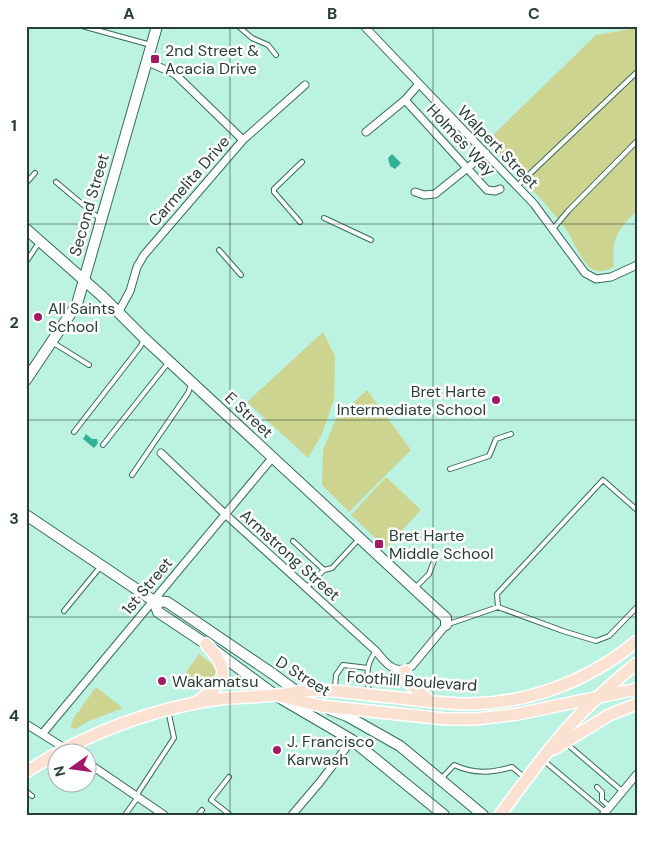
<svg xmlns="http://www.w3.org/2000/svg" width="663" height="841" font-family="'DM Sans',sans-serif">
<rect width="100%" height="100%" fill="#bbf2e1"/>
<path fill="#cdd490" d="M637,28V210C618,231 611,237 614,267C606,271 597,274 589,267C581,260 572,238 565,228C541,197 513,170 486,142L596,35Z
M323,332L335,356L334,400L322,434L308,458L247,402Z
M367,390L411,450L349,512L322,485L323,450L336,419Z
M386,477L421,510L386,548L351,515Z
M199,654L212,664L216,671L213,679L206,681L178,684Z
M96,687L123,708L89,721L75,729L71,728L73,719Z"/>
<path fill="#32b294" d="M392,154L401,163L395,169L390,166L388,158Z
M86,434L92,439H97L98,443L94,448L83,439Z"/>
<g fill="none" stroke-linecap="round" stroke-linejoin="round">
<defs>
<path id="lane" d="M82,26L151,45
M238,26L252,38L268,45L276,55
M56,182L100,219
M26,183L35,173
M517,186L637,72
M324,218L371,240
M300,222L274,192V189L302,162
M553,229L568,211L637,141
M219,250L241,275
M26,262L40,241
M52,342L89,365
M74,432L140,347L144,340
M103,445L168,363
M450,469L489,456L496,439L511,434
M132,475L188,393L191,385
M293,541L324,570
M306,588L324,570L332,568L358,540
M415,588L429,574L434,561
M498,607L497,594L603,480L637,510
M64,611L101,566
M446,625L498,607L563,631L596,641L609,636L637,607
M335,689L336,675L343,665L368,668
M369,693C367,676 365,665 376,651
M567,744L622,791
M543,760L605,812
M441,779L454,765C474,774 491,773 512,767L525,778
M597,787L602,792V800L610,807
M26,791L32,796
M136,796L174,738L168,710
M229,814L211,800L229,777
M125,815L138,797
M198,815L202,810"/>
<path id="street" d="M364,26L534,204L585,273L596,279L611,277L637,265
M146,61L175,74L243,140
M405,100L487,190L495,191L500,189
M366,132L405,100L418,85
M415,192L424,195L435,194L486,153
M118,313L130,291L137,267L144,255L243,140L305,85
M161,453L225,514L376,651C386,664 396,676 412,666L446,625
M26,724L74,754
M43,733L273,457
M88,763L164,815
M292,815L320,782L352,740
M603,815L637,774"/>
<path id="secondary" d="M26,229L102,296L145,339L435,608L446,618V625
M26,380L77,304L157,26
M26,515L154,601L167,602L273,674L300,694
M154,601L158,612L206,644L275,695L352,740L444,815
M331,710L347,716L400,746L483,815"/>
<path id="primary" d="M405,671L408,682L430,701
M279,696L321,706L446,719H476L518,714L637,689
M197,702C227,680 232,673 206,644
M554,749L609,715L637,704
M26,772C85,734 150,709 219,699C237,697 256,697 275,695C288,694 300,691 312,690C338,690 365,695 391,697C417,700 444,704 470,704C531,703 590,680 637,641
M500,815C523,784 545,752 572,723C592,701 614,682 637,663"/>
</defs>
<use href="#lane" stroke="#366a5b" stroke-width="6"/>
<use href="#street" stroke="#366a5b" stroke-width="9"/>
<use href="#secondary" stroke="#366a5b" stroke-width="12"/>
<use href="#primary" stroke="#fff" stroke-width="14"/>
<use href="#lane" stroke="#fff" stroke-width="4"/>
<use href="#street" stroke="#fff" stroke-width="7"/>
<use href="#secondary" stroke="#fff" stroke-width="10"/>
<use href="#primary" stroke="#fae1d2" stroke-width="11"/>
</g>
<path fill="none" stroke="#273d36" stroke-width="1" stroke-opacity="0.55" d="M230,26V815M433,26V815M26,224H637M26,420H637M26,617H637"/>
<g fill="#a21a65" stroke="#fff" stroke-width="2">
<rect x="150" y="54" width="10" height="10" rx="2.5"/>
<circle cx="38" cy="317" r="5"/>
<circle cx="496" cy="400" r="5"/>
<rect x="374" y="539" width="10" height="10" rx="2.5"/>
<circle cx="162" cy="681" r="5"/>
<circle cx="277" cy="750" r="5"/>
</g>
<g text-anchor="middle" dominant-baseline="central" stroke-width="5" stroke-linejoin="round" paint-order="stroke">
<g font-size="16" fill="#273d36" stroke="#fff" text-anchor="start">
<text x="165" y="50">2nd Street &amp;<tspan x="165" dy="18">Acacia Drive</tspan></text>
<text x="48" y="308">All Saints<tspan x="48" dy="18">School</tspan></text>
<text x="486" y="391" text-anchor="end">Bret Harte<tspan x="486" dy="18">Intermediate School</tspan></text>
<text x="389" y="535">Bret Harte<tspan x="389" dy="18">Middle School</tspan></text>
<text x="172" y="681">Wakamatsu</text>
<text x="287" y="741">J. Francisco<tspan x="287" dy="18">Karwash</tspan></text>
</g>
<g font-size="16" fill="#273d36" stroke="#fff">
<text transform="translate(461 140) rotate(47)">Holmes Way</text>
<text transform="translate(498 147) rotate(46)">Walpert Street</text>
<text transform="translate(189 181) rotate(-49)">Carmelita Drive</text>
<text transform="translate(89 205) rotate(-74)">Second Street</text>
<text transform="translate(249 415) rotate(43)">E Street</text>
<text transform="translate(290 555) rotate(42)">Armstrong Street</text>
<text transform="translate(147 586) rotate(-50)">1st Street</text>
<text transform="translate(303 676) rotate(32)">D Street</text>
<text transform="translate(412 681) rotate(4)">Foothill Boulevard</text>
</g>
</g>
<rect width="663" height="841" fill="none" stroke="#ffffff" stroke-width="55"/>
<g transform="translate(72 768) rotate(256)"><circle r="24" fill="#ffffff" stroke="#a9b1af"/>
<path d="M0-4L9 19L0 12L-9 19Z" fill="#a21a65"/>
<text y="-8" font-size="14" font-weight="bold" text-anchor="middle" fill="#273d36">N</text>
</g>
<rect x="28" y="28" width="608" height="786" fill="none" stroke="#273d36" stroke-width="2"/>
<g font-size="16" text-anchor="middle" font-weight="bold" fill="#273d36">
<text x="129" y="19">A</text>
<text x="332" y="19">B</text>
<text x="534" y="19">C</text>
<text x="14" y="131">1</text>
<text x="14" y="328">2</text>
<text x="14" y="524">3</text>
<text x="14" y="721">4</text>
</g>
</svg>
